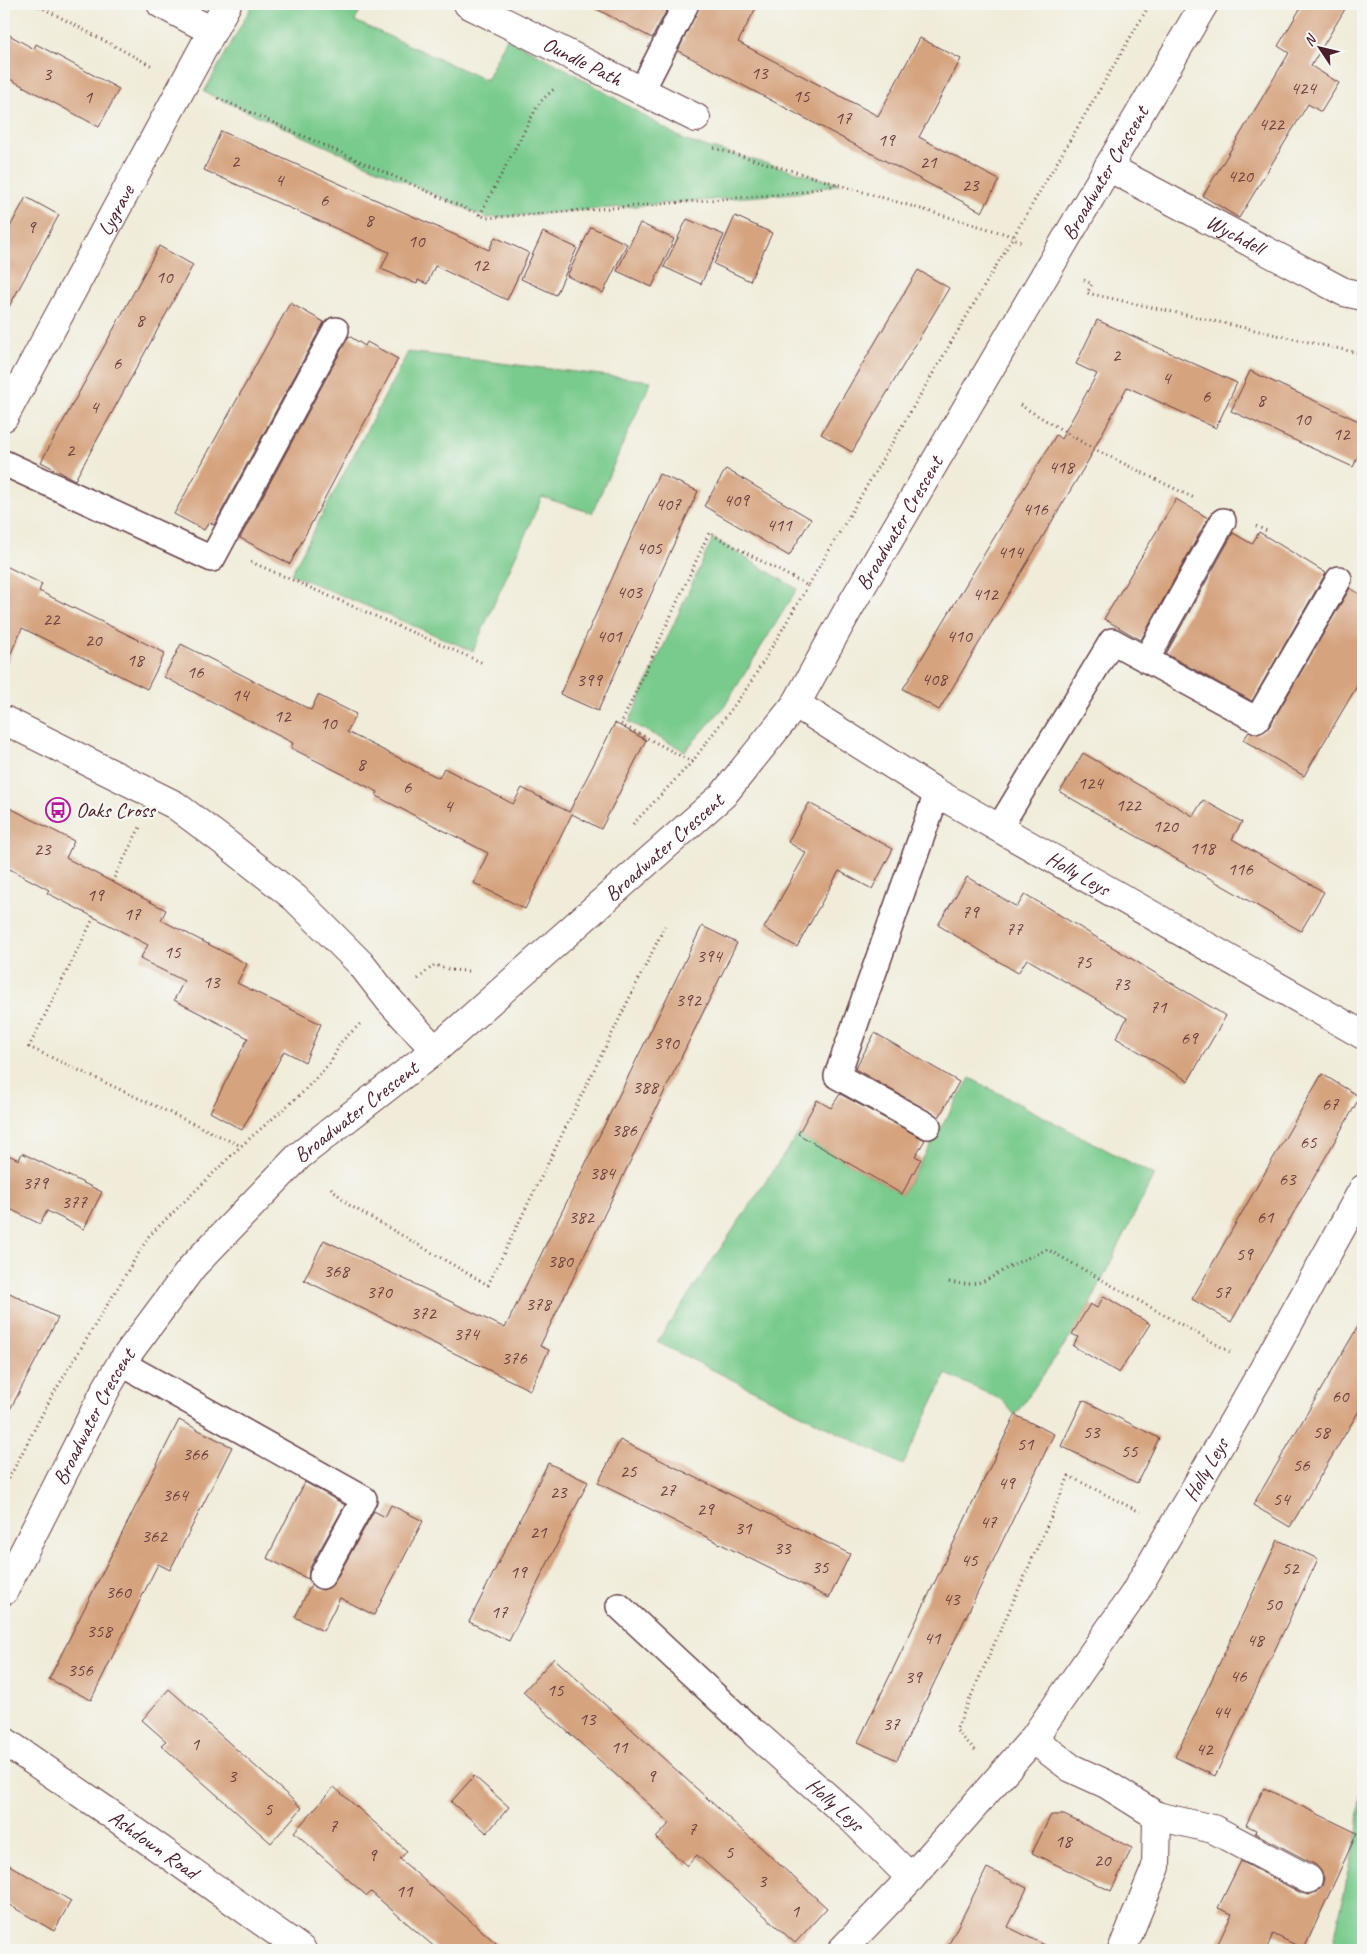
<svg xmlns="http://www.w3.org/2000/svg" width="1367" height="1954" font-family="Caveat,sans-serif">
<rect width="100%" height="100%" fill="#f6f6f2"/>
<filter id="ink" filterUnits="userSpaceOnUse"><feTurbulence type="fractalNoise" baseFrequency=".02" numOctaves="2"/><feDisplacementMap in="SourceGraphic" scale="10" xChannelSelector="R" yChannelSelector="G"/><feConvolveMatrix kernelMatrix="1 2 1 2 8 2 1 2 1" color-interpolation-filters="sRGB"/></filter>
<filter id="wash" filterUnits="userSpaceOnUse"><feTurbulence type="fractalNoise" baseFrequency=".0096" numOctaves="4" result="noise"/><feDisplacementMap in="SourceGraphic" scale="20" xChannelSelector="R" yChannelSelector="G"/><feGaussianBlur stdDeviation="1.12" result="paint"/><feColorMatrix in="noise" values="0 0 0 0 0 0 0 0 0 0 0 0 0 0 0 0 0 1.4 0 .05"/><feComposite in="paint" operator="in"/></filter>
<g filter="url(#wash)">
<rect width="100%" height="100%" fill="#f0ecd9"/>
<path fill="#79cb8d" stroke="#62755c" d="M253,4H363L355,21L486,80L507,38L571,72L686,141L840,184L796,193L487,218L204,92Z
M408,352L651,381L592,513L542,497L473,651L291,574Z
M713,538L797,589L724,707L685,751L629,722Z
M970,1078L1154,1175L1090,1304L1072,1334L1015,1415L1002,1400L946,1374L903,1465L657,1342L798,1134L902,1194Z
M1363,1766V1950H1332L1357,1833Z"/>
<g id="blocks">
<path fill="#d5a37e" d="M587,4H670L652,38Z
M700,4H758L738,42L878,116L920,38L961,59L919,137L999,180L982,212L678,51Z
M1303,4H1348L1311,66L1339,83L1321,112L1308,104L1239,218L1203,196L1289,53L1278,46Z
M4,32L34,49L36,44L119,89L99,127L4,76Z
M221,131L489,250L495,237L529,253L507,300L435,266L427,284L418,280L417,284L381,269L389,252L204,170Z
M26,197L59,215L4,316V238Z
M735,216L772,233L750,281L714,264Z
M687,219L724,235L701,284L664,267Z
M640,223L674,239L652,287L617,271Z
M591,227L627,244L603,293L567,276Z
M543,232L577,248L556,295L521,279Z
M159,246L193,265L75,480L41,462Z
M918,270L949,288L852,452L821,434Z
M290,303L324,322L214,525L209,522L204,530L174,514Z
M1097,320L1237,383L1216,428L1127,387L1090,456H1091L939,710L903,689L1056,435L1061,439L1097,374L1076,364Z
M349,336L365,346L367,342L398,359L290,564L240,538Z
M1250,371L1363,423V446L1353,467L1231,411Z
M726,469L811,519L789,556L704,506Z
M659,474L698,491L598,711L560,694Z
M1176,499L1208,518L1141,640L1104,619Z
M1259,532L1326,573L1252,701L1166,654L1233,533L1252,544Z
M4,565L42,584L39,591L165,653L147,689L22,628L4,669Z
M1350,588L1363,596V676L1304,776L1243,740L1249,732L1258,734L1269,727Z
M181,644L311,710L318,695L356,714L347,732L439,778L444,768L513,804L522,788L569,812L615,723L646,740L601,829L572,814L525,909L474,883L488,853L376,796L378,792L291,748L293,743L164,677Z
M1083,753L1193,816L1203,800L1242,822L1232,839L1324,892L1301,931L1060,792Z
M809,803L893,849L872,889L839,871L797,947L764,928L806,853L788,842Z
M4,805L74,841L66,858L166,910L161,920L247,964L237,983L321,1024L305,1062L284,1051L242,1130L210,1112L248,1038L174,1000L184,981L140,959L148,945L47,893L49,890L4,866Z
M967,877L1017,907L1025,894L1226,1016L1188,1081L1116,1038L1127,1018L1027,959L1018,973L938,925Z
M702,926L737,943L540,1346L549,1350L530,1390L304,1280L324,1240L505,1328Z
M875,1033L959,1082L939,1117L855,1069Z
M1322,1074L1360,1097L1231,1322L1192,1299Z
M840,1094L925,1140L915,1156L921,1159L902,1194L798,1134L817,1100L831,1108Z
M4,1153L19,1160L22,1153L102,1192L84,1229L47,1211L40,1224L4,1206Z
M4,1290L58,1318L4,1421Z
M1104,1296L1150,1324L1119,1373L1073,1346L1078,1337L1072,1334L1090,1304L1097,1308Z
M1363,1318V1404L1290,1527L1253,1505Z
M1083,1400L1159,1438L1137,1483L1061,1446Z
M1015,1415L1054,1434L897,1760L858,1742Z
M179,1420L232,1447L170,1570L158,1564L91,1700L49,1679Z
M620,1440L850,1554L829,1598L598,1483Z
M548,1463L588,1482L509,1641L469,1622Z
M305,1482L345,1505L309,1569L308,1579L267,1558Z
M391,1505L423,1521L374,1615L340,1598L323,1631L295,1617L311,1585L323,1590L334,1583L374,1511L385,1517Z
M1278,1540L1318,1559L1215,1776L1175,1757Z
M554,1658L827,1908L795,1943L697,1855L687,1866L656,1838L670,1823L523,1692Z
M169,1689L302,1808L271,1843L161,1745L166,1741L142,1720Z
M474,1776L509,1807L487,1833L451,1802Z
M334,1787L407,1851L400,1859L504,1950H438L371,1892L367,1896L294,1832Z
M1264,1788L1357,1833L1304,1949L1273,1934L1266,1950H1215L1232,1914L1218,1908L1241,1861L1301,1893L1309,1895L1316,1892L1322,1886L1324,1878L1321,1871L1316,1865L1255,1833L1256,1830L1246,1825Z
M1051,1815H1064L1132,1848L1111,1891L1032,1853Z
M4,1862L71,1901L54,1931L4,1902Z
M987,1868L1027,1888L1008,1927L1055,1950H946Z"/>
</g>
</g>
<g filter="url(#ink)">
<use href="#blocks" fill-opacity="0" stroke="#633e45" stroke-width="1"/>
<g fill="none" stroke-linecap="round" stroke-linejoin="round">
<defs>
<path id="service" d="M642,90L686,4
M4,463L212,559L336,330
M1146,660L1223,521
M999,828L1112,641L1257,720L1339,579
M928,1126L837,1076L937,793
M121,1363L364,1499L322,1576
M619,1606L756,1734"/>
<g id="minor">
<path d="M161,4L212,31"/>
<path id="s1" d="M468,4L696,118"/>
<path id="s2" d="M1108,167L1344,292L1363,296"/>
<path id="s3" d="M4,417L227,4"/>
<path id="s4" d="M796,704L937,793L1363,1035"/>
<path id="s5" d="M756,1734L853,1820L911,1878"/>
<path d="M1033,1739L1071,1768L1106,1784L1157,1816L1156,1867L1122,1950"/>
<path d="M1157,1816L1213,1829L1308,1879"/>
<path id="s6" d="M842,1950L911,1878L1033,1739L1134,1594L1263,1370L1363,1189"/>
</g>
<g id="tertiary">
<path d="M4,720L175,805L227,844L295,898L361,964L389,1000L435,1050"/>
<path id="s7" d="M4,1591L106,1389L121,1363L193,1266L299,1156L435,1050L723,795L796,704L848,610L1204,4"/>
<path id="s8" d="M4,1741L108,1812L302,1950"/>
</g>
</defs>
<use href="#service" stroke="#633e45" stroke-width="28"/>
<use href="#minor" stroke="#633e45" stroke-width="30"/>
<use href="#tertiary" stroke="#633e45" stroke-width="30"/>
<path stroke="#633e45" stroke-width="3" stroke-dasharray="1 4" stroke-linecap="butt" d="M35,4L154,67
M218,98L487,218L796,193L840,184
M714,148L1006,234L1023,243
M480,215L539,103L556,87
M1084,280L1092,284L1087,293L1363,354
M1020,405L1092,448L1196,499
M1256,526L1269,532
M251,562L483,663
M692,762L750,684L808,586
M633,824L692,762L621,724L709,533L808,586L1150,4
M112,882L140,827
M94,917L29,1047L241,1146L302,1093L331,1062L341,1042L361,1023
M418,979L434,965L451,970L468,971
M331,1188L349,1205L488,1285L665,926
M949,1282C981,1288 985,1280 1011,1266C1022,1260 1035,1255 1047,1249L1232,1353
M4,1488L49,1401L149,1236L241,1146
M975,1750L956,1730L1069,1476L1140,1512"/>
<use href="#service" stroke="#fff" stroke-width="25"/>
<use href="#minor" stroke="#fff" stroke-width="28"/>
<use href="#tertiary" stroke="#fff" stroke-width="28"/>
</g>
</g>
<defs>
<symbol id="bus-ring" viewBox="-11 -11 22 22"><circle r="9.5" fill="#f6f6f2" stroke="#b5179e" stroke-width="1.5"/><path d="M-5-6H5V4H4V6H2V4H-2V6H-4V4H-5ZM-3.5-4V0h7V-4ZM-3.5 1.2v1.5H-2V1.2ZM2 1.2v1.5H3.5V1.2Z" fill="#b5179e"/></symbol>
</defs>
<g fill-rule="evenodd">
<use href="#bus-ring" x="44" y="796" width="28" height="28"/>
</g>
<g text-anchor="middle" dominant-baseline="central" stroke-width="5" stroke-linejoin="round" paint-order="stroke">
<g font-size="19" fill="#6d4040">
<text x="759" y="73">13</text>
<text x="47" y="74">3</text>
<text x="1303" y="88">424</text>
<text x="801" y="96">15</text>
<text x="88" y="97">1</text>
<text x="843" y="118">17</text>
<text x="1271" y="124">422</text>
<text x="886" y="140">19</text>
<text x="235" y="161">2</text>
<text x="928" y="162">21</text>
<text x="1240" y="176">420</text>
<text x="279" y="180">4</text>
<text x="970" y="185">23</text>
<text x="324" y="200">6</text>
<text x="369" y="220">8</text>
<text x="31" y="227">9</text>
<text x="416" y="241">10</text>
<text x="480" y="265">12</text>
<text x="164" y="277">10</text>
<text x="140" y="320">8</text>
<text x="1116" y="355">2</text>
<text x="117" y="363">6</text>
<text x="1166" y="378">4</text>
<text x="1206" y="396">6</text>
<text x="1261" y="400">8</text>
<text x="94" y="407">4</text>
<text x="1302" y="419">10</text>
<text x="1341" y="434">12</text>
<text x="70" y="450">2</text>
<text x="1061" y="467">418</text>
<text x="736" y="500">409</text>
<text x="668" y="504">407</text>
<text x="1035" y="509">416</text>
<text x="779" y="525">411</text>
<text x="649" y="548">405</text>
<text x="1010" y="552">414</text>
<text x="629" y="592">403</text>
<text x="985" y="594">412</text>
<text x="51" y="619">22</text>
<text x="609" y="636">401</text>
<text x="959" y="636">410</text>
<text x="93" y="640">20</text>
<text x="135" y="660">18</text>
<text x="195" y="672">16</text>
<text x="934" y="679">408</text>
<text x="589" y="680">399</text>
<text x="240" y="695">14</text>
<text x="282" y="716">12</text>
<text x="328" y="723">10</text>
<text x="361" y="764">8</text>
<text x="1090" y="783">124</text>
<text x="407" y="787">6</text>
<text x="1128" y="805">122</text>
<text x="448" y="806">4</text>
<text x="1165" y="826">120</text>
<text x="1202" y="848">118</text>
<text x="42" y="849">23</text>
<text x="1240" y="869">116</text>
<text x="95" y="895">19</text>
<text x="970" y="912">79</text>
<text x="132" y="914">17</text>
<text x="1014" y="929">77</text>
<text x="172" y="952">15</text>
<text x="709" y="956">394</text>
<text x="1083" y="962">75</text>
<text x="211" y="982">13</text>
<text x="1121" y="984">73</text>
<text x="688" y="1000">392</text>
<text x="1158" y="1007">71</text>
<text x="1189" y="1038">69</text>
<text x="666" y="1043">390</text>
<text x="645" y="1087">388</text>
<text x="1330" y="1104">67</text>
<text x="624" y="1130">386</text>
<text x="1308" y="1142">65</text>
<text x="602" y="1173">384</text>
<text x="1287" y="1179">63</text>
<text x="35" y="1183">379</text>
<text x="74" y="1202">377</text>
<text x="581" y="1217">382</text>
<text x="1265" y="1217">61</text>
<text x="1244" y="1254">59</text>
<text x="560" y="1261">380</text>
<text x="336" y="1271">368</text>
<text x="379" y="1292">370</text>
<text x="1222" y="1292">57</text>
<text x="538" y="1304">378</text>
<text x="423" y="1313">372</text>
<text x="466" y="1334">374</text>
<text x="514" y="1358">376</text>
<text x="1340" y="1396">60</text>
<text x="1091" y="1432">53</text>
<text x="1321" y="1432">58</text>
<text x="1025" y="1444">51</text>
<text x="1129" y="1451">55</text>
<text x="195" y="1454">366</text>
<text x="1301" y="1465">56</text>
<text x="628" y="1471">25</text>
<text x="1006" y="1483">49</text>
<text x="667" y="1490">27</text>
<text x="558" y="1492">23</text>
<text x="175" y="1495">364</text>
<text x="1281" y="1499">54</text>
<text x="705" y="1509">29</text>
<text x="988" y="1522">47</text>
<text x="743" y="1528">31</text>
<text x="538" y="1532">21</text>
<text x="154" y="1536">362</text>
<text x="782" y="1548">33</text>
<text x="969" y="1560">45</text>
<text x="820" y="1567">35</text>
<text x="1290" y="1568">52</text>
<text x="518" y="1572">19</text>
<text x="118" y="1592">360</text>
<text x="951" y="1599">43</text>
<text x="1273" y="1604">50</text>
<text x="499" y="1612">17</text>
<text x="99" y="1631">358</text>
<text x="932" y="1638">41</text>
<text x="1255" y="1640">48</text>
<text x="80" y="1670">356</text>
<text x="1238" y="1676">46</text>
<text x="913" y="1677">39</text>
<text x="555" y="1690">15</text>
<text x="1221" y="1712">44</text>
<text x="587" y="1719">13</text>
<text x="891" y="1724">37</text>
<text x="195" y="1744">1</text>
<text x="619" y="1747">11</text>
<text x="1204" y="1749">42</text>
<text x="232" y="1776">3</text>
<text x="651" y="1776">9</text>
<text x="268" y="1809">5</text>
<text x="333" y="1826">7</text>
<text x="692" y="1829">7</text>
<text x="1063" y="1841">18</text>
<text x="729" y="1852">5</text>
<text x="372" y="1855">9</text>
<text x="1102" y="1860">20</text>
<text x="762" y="1881">3</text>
<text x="404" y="1891">11</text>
<text x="795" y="1911">1</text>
</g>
<g font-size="21" fill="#4a1f2b" stroke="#f6f6f2">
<text stroke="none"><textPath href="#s1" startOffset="128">Oundle Path</textPath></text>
<text stroke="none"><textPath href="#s7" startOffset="1818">Broadwater Crescent</textPath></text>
<text stroke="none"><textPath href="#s3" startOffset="235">Lygrave</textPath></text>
<text stroke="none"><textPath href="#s2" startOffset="144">Wychdell</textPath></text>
<text stroke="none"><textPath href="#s7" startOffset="1412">Broadwater Crescent</textPath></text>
<text stroke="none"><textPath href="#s7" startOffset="1008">Broadwater Crescent</textPath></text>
<text stroke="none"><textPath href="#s4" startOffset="329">Holly Leys</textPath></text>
<text stroke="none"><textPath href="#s7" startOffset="602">Broadwater Crescent</textPath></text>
<text stroke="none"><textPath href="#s7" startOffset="196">Broadwater Crescent</textPath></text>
<text stroke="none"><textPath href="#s6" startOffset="605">Holly Leys</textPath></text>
<text stroke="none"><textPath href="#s5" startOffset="106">Holly Leys</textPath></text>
<text stroke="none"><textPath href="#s8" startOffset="182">Ashdown Road</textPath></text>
</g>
<g font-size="21" fill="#4a1f2b" stroke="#f6f6f2" text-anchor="start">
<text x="76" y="810">Oaks Cross</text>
</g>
</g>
<rect width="1367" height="1954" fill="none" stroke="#f6f6f2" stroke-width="20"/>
<g transform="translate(1320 48) rotate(305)" stroke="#f6f6f2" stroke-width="4" paint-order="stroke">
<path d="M0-4L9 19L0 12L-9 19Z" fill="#4a1f2b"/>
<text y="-8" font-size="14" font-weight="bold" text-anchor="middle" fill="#4a1f2b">N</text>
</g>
</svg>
